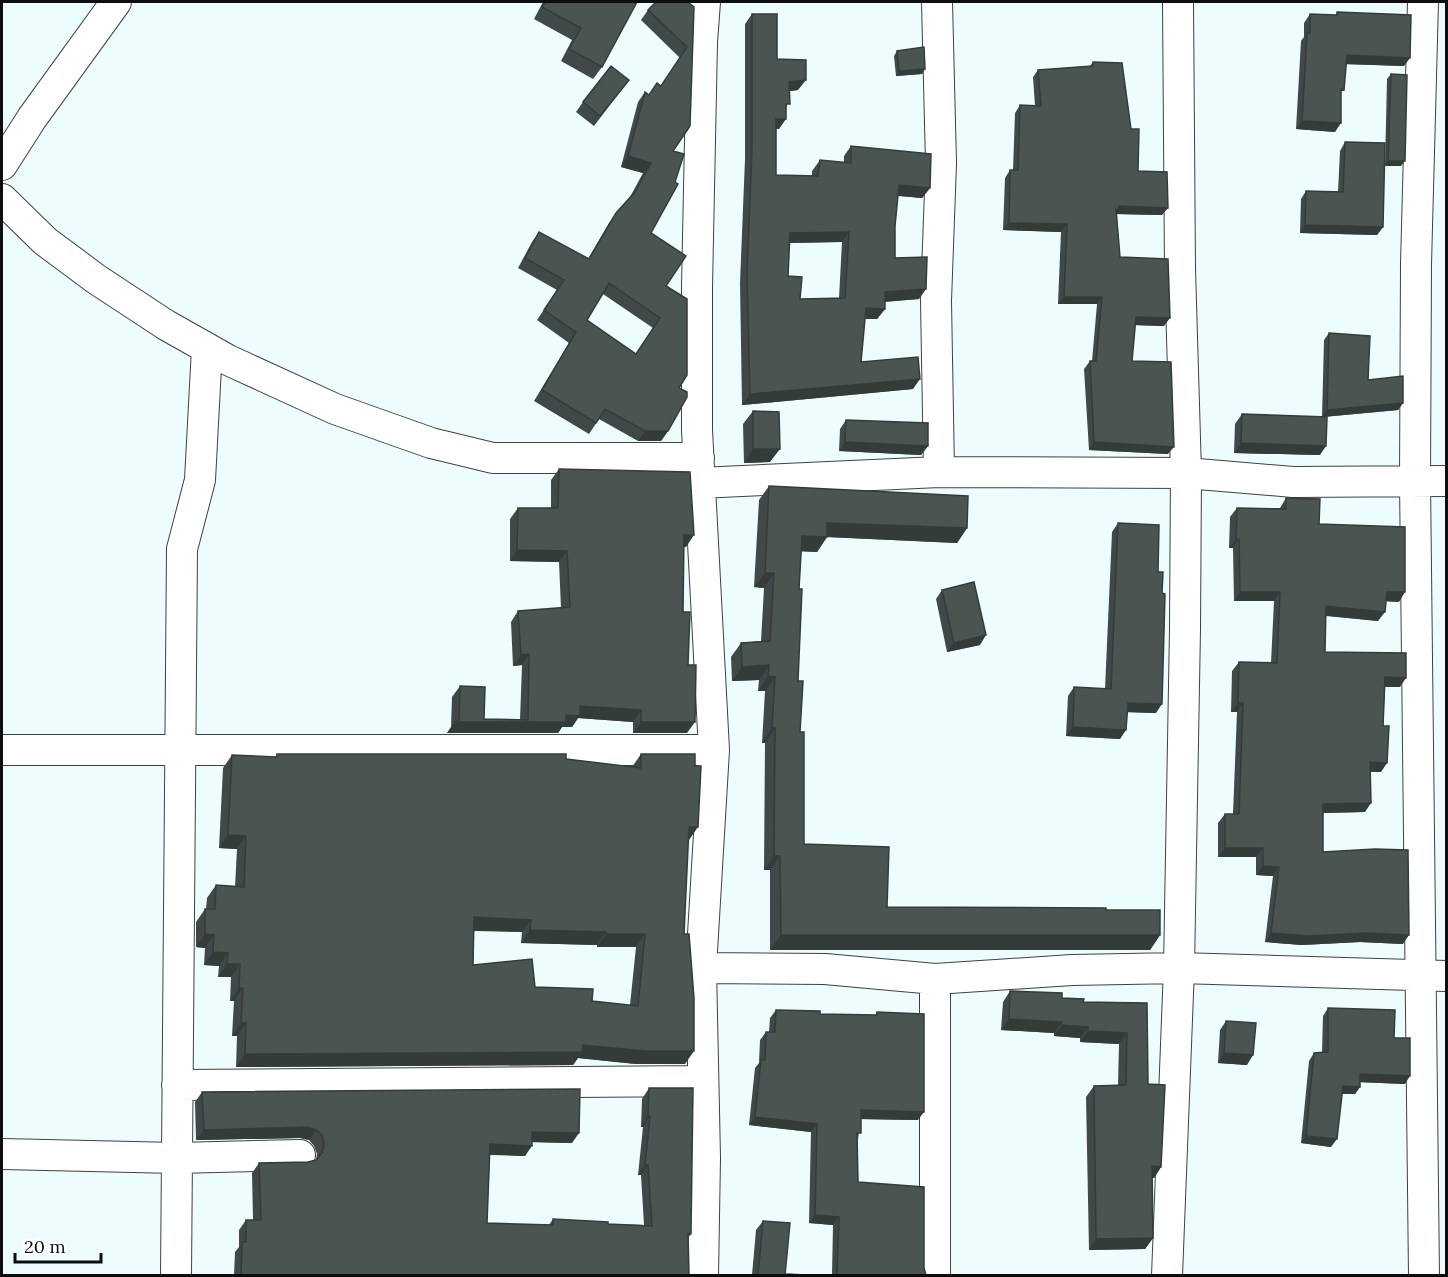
<svg xmlns="http://www.w3.org/2000/svg" width="1448" height="1277" font-family="Lora,serif">
<rect width="100%" height="100%" fill="#edfdfe"/>
<g fill="none" stroke-linecap="round" stroke-linejoin="round">
<defs>
<path id="minor" d="M937,2L941,163L936,301L939,472
M1423,2L1416,264L1415,481L1424,1276
M2,165L32,118L116,2
M2,199L45,241L96,279L166,325L228,360L335,409L431,443L493,458H699
M699,483L939,472L1186,473L1293,482L1446,481
M2,750H714
M701,968L825,969L935,979L1072,970L1179,968L1446,976
M935,979V1276
M177,1085L703,1081
M2,1154L177,1158L300,1155
M176,1276L182,549L200,480L207,348
M703,1276L705,1158L701,968L714,750L697,430V287L702,42L705,2
M1167,1276L1179,968L1185,629L1186,473L1180,269L1178,2"/>
</defs>
<use href="#minor" stroke="#404040" stroke-width="32"/>
<use href="#minor" stroke="#fff" stroke-width="30"/>
</g>
<path fill="#404947" fill-rule="evenodd" d="M543,2H637L602,67L593,79L561,61L572,40L534,19Z
M694,7L673,151L651,233L666,286L679,388L668,431L661,441H638L599,419L589,434L534,401L569,343L537,320L557,290L518,268L532,242L539,232L588,259L609,223L616,213L630,197L643,173L621,167L638,102L645,92L649,95L661,86L680,58L641,20L648,10ZM603,294L653,328L636,354L587,320Z
M1337,12L1404,66L1346,64L1335,132L1296,129L1301,41L1304,37V23L1310,14L1336,15Z
M752,14L777,59L798,90L790,91L786,110L779,129H776V175L812,176V171L820,160L844,163V156L851,146L930,188L922,198L898,196L895,226V258L919,299L885,302V309L877,319H865L861,362L913,389L742,405L740,283L745,159V24ZM842,242L839,298L800,299L788,276L789,243Z
M897,51L925,69L922,74L896,76L894,56Z
M1093,62L1131,129L1138,171L1162,215L1116,214L1120,257L1164,326L1135,325L1132,361L1168,454L1089,450L1084,369L1090,361H1092L1097,304H1058L1061,232L1003,230L1005,178L1010,170H1013L1015,113L1020,105L1035,106L1033,77L1038,70L1090,66Z
M1391,74L1401,166H1385L1387,79Z
M629,80L594,126L576,112L583,102Z
M1345,142L1383,227L1377,235L1300,233L1301,199L1306,191L1338,192L1340,151Z
M1329,333L1368,380L1403,403L1398,410L1323,417L1320,455L1234,453L1235,424L1242,414L1322,417L1324,340Z
M753,411L770,462L744,463L743,424Z
M846,420L928,446L921,455L839,451L840,429Z
M559,469L686,547H684L683,612L688,665L687,733H633V722L578,718L572,727H562L558,733H447L451,727L452,697L460,686L484,719L520,720L522,665L513,666L511,622L518,611L561,608L559,562L510,561V519L518,508H551V480Z
M769,486L967,528L957,543L827,537L817,552L801,551L799,589L798,681L804,844L887,907L1106,910L1160,935L1150,950H770V870H764L765,743H762L765,691H758L759,680L732,681L731,657L741,643L761,641L764,588L754,587L759,500Z
M1286,498L1319,524L1399,602L1386,601L1378,621L1326,616L1325,652L1400,687H1385L1381,772H1371L1365,812L1323,813V852L1403,944L1360,942L1302,945L1265,942L1273,876L1256,875V857H1218V823L1225,814H1233L1237,712H1231L1232,671L1239,662L1271,663L1274,601H1234L1233,548H1229L1230,517L1237,508H1280Z
M1118,523L1156,713L1127,712L1120,739L1066,736L1068,696L1074,687L1105,689L1112,532Z
M942,590L980,645L947,652L936,599Z
M277,754L566,759L632,767L641,754L688,840L684,934L685,1064H636L578,1058L573,1065L236,1067L237,1036H232L234,1001H230L231,977H218L219,966L204,965L205,948L196,947V922L205,909H206L207,898L216,885L235,887L237,849L219,848L223,768L232,755L276,757ZM474,931L522,932L521,943L597,945V947H636L630,1005L592,1001L535,987L473,965Z
M1010,991L1062,998L1083,1002L1147,1003L1148,1084L1161,1167L1154,1178H1152L1153,1238L1145,1249L1089,1250L1086,1097L1094,1086L1118,1085L1119,1044L1080,1042V1038L1054,1036V1033L1001,1030L1003,1002Z
M1328,1008L1394,1038L1405,1084L1360,1082V1087L1355,1094H1342L1331,1147L1301,1143L1309,1061L1314,1053L1322,1052L1323,1016Z
M776,1010L820,1014L875,1015L877,1012L918,1120L861,1119L858,1139V1182L924,1268L926,1275H832L833,1225L809,1223L811,1132L749,1125L755,1068L759,1063L760,1040L766,1032H769L770,1018Z
M1226,1021L1247,1065L1218,1063L1220,1030Z
M649,1088L691,1234L688,1238L689,1275H234L235,1252L239,1247V1230L246,1220H253L252,1173L259,1163L308,1162L316,1160L317,1154L314,1146L309,1140L300,1138L196,1140L195,1102L202,1092L572,1143L532,1142L525,1156L490,1155L487,1223L549,1225L553,1219L608,1224L644,1225L641,1175H638L643,1127H641L642,1099Z
M763,1221L785,1275H752L756,1230Z"/>
<path fill="#343c39" d="M1347,55L1410,58L1404,66L1341,64Z
M925,69L922,74L896,76L899,71Z
M806,80L798,90L782,92L789,82Z
M776,119H786L779,129H769Z
M1302,121L1341,123L1335,132L1296,129Z
M628,156L651,163L643,173L621,167Z
M1388,161H1405L1401,166H1385Z
M899,185L930,188L922,198L891,195Z
M1119,206L1168,208L1162,215L1115,214L1111,217Z
M1009,223L1067,224L1061,232L1003,230Z
M1305,225L1383,227L1377,235L1300,233Z
M849,232L842,242L782,243L790,233Z
M926,289L919,299L878,302L885,292Z
M1064,297H1102L1097,304H1058Z
M866,308L885,309L877,319H859Z
M1136,317L1170,318L1164,326L1131,325Z
M920,379L913,389L742,405L750,394Z
M1403,403L1398,410L1322,417L1327,410Z
M645,431H668L661,441H638Z
M845,442L928,446L921,455L839,451Z
M1094,442L1174,447L1168,454L1089,450Z
M1241,443L1326,446L1320,455L1234,453Z
M753,449H780L770,462L744,463Z
M827,523L967,528L957,543L827,537L817,552L792,551L802,536Z
M684,535H694L686,547L677,546Z
M1236,539H1239L1233,548H1229Z
M517,550L567,551L559,562L510,561Z
M765,573H774L764,588L754,587Z
M1240,592H1280L1274,601H1234Z
M1387,592H1405L1399,602L1381,601Z
M1326,606L1385,612L1378,621L1320,615Z
M986,635L980,645L947,652L954,643Z
M529,654L522,665L513,666L521,655Z
M769,665L759,680L732,681L742,667Z
M768,676L775,677L765,691H758Z
M1385,677L1406,678L1400,687L1379,686Z
M1128,703L1162,704L1156,713L1122,712Z
M1238,703H1243L1237,712H1231Z
M580,706L641,710L633,722L578,718L572,727H562L558,733H447L455,722H561L566,715Z
M641,722H695L687,733H633Z
M1073,727L1126,730L1120,739L1066,736Z
M772,728H775L765,743H762Z
M1370,762L1387,763L1381,772L1364,771Z
M1371,803L1365,812L1317,813L1323,804Z
M689,827H698L689,840Z
M228,835L246,836L237,849L219,848Z
M1225,848H1263L1256,857H1218Z
M774,856H780L770,870H764Z
M1263,866L1279,867L1273,876L1256,875Z
M474,917L531,920L522,932L465,930Z
M530,930L606,932L597,945L521,943Z
M1271,933H1367L1409,935L1403,944L1360,942L1302,945L1265,942Z
M205,934L214,935L205,948L196,947Z
M606,934H645L636,947H597Z
M781,935H1160L1150,950H770Z
M213,952L228,953L219,966L204,965Z
M227,964H240L231,977H218Z
M239,988H243L234,1001H230Z
M1009,1019L1062,1022L1054,1033L1001,1030Z
M241,1023H246L237,1036H232Z
M1062,1025L1088,1027L1080,1038L1054,1036Z
M1088,1031L1127,1033L1119,1044L1080,1042Z
M583,1045L694,1051L685,1064H636L578,1058L573,1065L236,1067L245,1054Z
M1224,1053L1253,1055L1247,1065L1218,1063Z
M1360,1074L1410,1076L1405,1084L1355,1082Z
M1343,1086L1360,1087L1355,1094H1338Z
M861,1110L924,1112L918,1120L855,1119Z
M648,1116H650L643,1127H641Z
M755,1117L817,1124L811,1132L749,1125Z
M307,1127L316,1130L309,1140L300,1138L196,1140L204,1130Z
M532,1132L579,1133L572,1143L525,1142Z
M1306,1136L1337,1139L1331,1147L1301,1143Z
M490,1144L532,1146L525,1156L483,1154Z
M645,1165H648L641,1175H638Z
M1152,1166L1161,1167L1154,1178H1144Z
M815,1215L839,1217L833,1225L809,1223Z
M1153,1238L1145,1249L1089,1250L1096,1239Z"/>
<path fill="#4a5552" stroke="#343c39" stroke-width="1.5" fill-rule="evenodd" d="M545,2H637L602,67L569,49L581,28L542,7Z
M656,2H688L694,7L690,126L673,151L684,154L675,182L678,184L651,233L686,256L666,286L687,299V375L679,388L687,392V397L668,431H645L605,409L596,423L542,390L576,332L544,310L564,280L525,258L539,232L589,259L616,213L635,192L651,163L628,156L645,92L649,95L657,83L661,86L687,47L648,10ZM609,283L660,318L636,354L587,320Z
M1337,12L1411,15L1410,58L1347,55L1344,90L1341,89V123L1302,121L1307,33H1310V14L1337,15Z
M752,14H777V59L806,60V80L789,82L790,104H786V119H776V175L818,176L820,160L851,163V146L931,154L930,188L899,185L895,226V258L927,257L926,289L885,292V309L866,308L861,362L918,357L920,379L750,394L747,273L752,149ZM849,232L845,298L800,299L802,277L788,276L790,233Z
M924,47L925,69L899,71L897,51Z
M1093,62L1122,63L1131,129H1139L1138,171L1167,172L1168,208L1119,206V209H1116L1120,257L1168,259L1170,318L1136,317L1132,361L1171,362L1174,447L1094,442L1090,361H1096L1102,297H1064L1067,224L1009,223L1010,170H1018L1020,105L1041,106L1038,70L1093,66Z
M611,66L629,80L600,116L583,102Z
M1391,74L1407,75L1405,161H1388Z
M1345,142L1385,143L1383,227L1305,225L1306,191L1343,192Z
M1329,333L1370,336L1368,380L1403,376V403L1327,410Z
M753,411L779,412L780,449H753Z
M1242,414L1327,417L1326,446L1241,443Z
M846,420L928,423V446L845,442Z
M559,469L690,472L694,535H684L683,612H690L688,665H696L695,722H641V710L580,706V716L566,715V722H455L459,720L460,686L485,687L484,719L528,720L529,654L521,655L518,611L570,607L567,551L517,550L518,508H558Z
M769,486L968,496L967,528L827,523V537L802,536L799,589H802L798,681H803L800,732H804V844L889,847L887,907L1106,908V910H1160V935H781L780,856H774L775,728H772L775,677L768,676L769,665L742,667L741,643L770,641L774,573H765Z
M1286,498L1320,499L1319,524L1405,527V592H1387L1385,612L1326,606L1325,652L1406,653V678L1385,677L1383,726H1389L1387,763L1370,762L1371,803L1323,804V852L1375,849L1408,850L1409,935L1367,933L1308,936L1271,933L1279,867L1263,866V848H1225V814H1239L1243,703H1238L1239,662L1277,663L1280,592H1240L1239,539H1236L1237,508L1286,509Z
M1118,523L1159,525L1158,572H1163L1162,593L1165,594L1162,704L1128,703L1126,730L1073,727L1074,687L1111,689Z
M974,582L986,635L954,643L942,590Z
M277,754H566V759L641,768V754H695V766H701L698,827H689L684,934H689L694,998V1051H645L583,1045L582,1052L245,1054L246,1023H241L243,988H239L240,964H227L228,953L213,952L214,935L205,934V909H215L216,885L244,887L246,836L228,835L232,755L277,757ZM474,917L531,920L530,930L606,932V934H645L638,1006L592,1001L593,989L535,987L532,959L473,965Z
M1010,991L1062,993V998L1084,999L1083,1002L1147,1003L1148,1084L1165,1085L1161,1167L1152,1166L1153,1238L1096,1239L1094,1086L1126,1085L1127,1033L1088,1031V1027L1062,1025V1022L1009,1019Z
M1328,1008L1395,1010L1394,1038H1410V1076L1360,1074V1087L1343,1086L1337,1139L1306,1136L1314,1053L1328,1052Z
M776,1010L820,1011V1014L877,1015V1012L924,1014V1112L861,1110V1133H857L858,1182L924,1187V1268L926,1275H837L839,1217L815,1215L817,1124L755,1117L761,1059L765,1060L766,1032H775Z
M1226,1021L1256,1023L1253,1055L1224,1053Z
M649,1088H693L691,1234H688L689,1275H241L242,1242H246V1220H261L259,1163L308,1162L316,1160L322,1153L324,1144L322,1135L316,1130L307,1127L204,1130L202,1092L580,1089L579,1133L532,1132V1146L490,1144L487,1223L553,1225V1219L608,1222V1224L652,1226L648,1165H645L650,1116H648Z
M763,1221L790,1223L785,1275H758Z
M787,1274L805,1275H786Z"/>
<rect width="1448" height="1277" fill="none" stroke="#0d0d0d" stroke-width="6"/>
<path d="M15 1253v9h86v-9" fill="none" stroke="#0d0d0d" stroke-width="3"/>
<text x="24" y="1253" font-size="18" fill="#0d0d0d" stroke="#ffffff" stroke-width="4.5" paint-order="stroke">20 m</text>
</svg>
